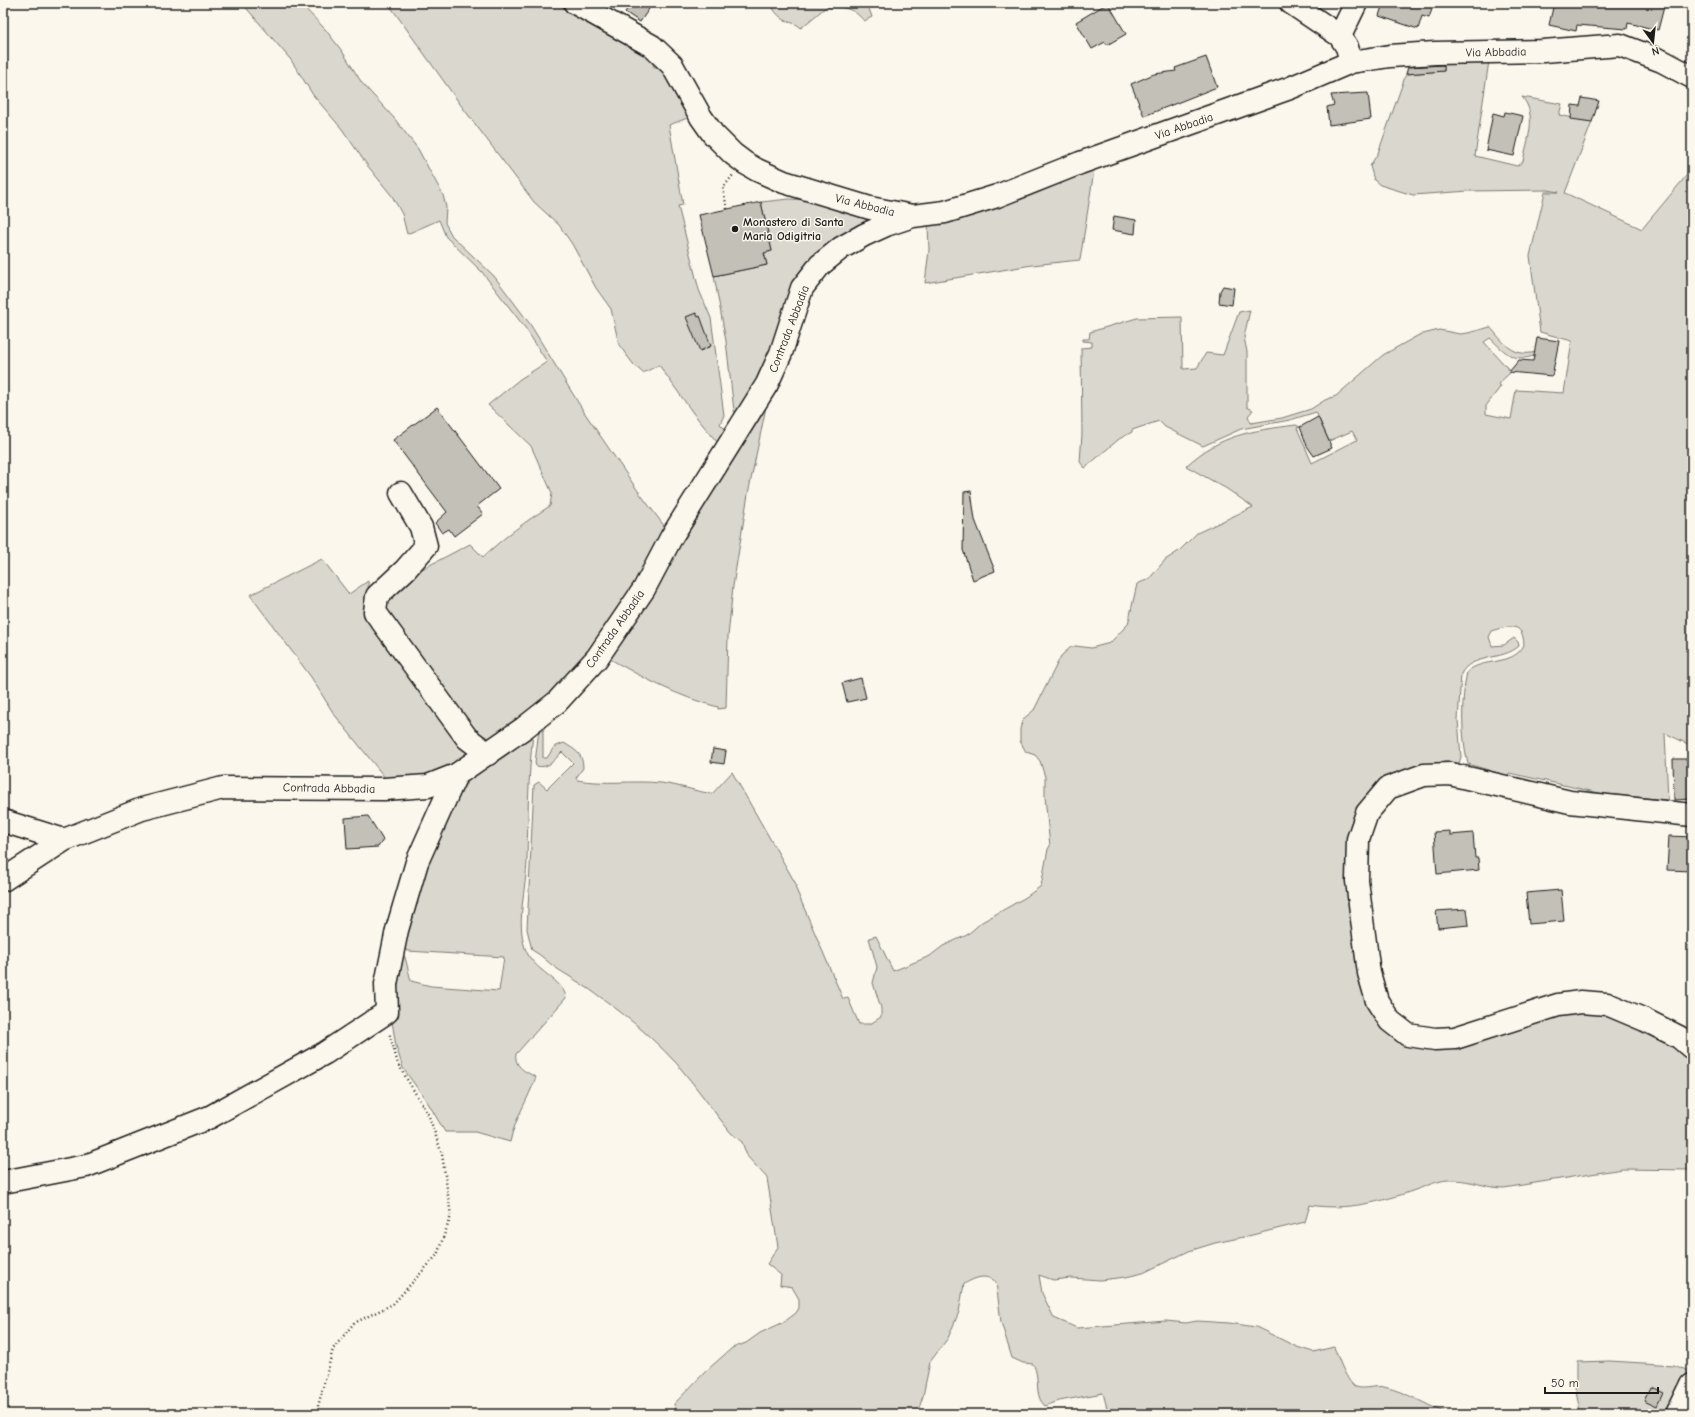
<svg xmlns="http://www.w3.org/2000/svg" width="1695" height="1417" font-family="'Comic Neue',sans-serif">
<rect width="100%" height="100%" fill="#fbf7ec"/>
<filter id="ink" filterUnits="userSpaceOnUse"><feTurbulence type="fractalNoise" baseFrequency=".025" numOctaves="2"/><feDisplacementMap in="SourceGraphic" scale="8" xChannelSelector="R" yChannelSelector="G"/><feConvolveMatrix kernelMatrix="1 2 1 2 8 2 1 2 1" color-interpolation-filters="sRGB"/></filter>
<g filter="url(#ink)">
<path fill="#dad7ce" stroke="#7b7a75" d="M242,3H300L325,29L342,51L362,83L394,118L418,149L443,195L446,207L445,223L452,236L494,276L530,324L584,412L638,491L671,535L569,683L497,740L478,735L381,603L403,579L470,544L483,557C504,537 526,521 550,506L552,493L531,446L488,405L520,379L547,362L526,329L482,272L446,237L439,220L407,234L402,214L392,196L367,165L342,129L313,95L291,60Z
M388,3H574L651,58L654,67L664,66L690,117L669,125L683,205L678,206L699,290L711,318L724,415L720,424L724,428H727L722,448L693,413L659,365L643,373L634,365L619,345L611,309L596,288L572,244L559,225L534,202L460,104Z
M770,3H870L868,6L872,17L864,21C853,7 842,7 826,7L801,28C796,22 788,23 783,19C777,15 773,9 770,3Z
M1444,61H1489L1475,156L1517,166L1523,161C1527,140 1538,115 1522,97L1562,104L1559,115L1592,122L1565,193L1642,229L1692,169V746L1665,733L1668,800L1604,794L1509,773L1508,776L1468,764C1461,736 1461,700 1467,672C1482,657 1513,667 1524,645C1523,621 1509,626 1492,631L1489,637L1492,646L1504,645L1514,638L1518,642L1519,646C1503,661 1470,654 1461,674L1458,720L1461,757L1459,763L1445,762L1430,765L1374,808L1359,905L1394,1034L1546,1017L1581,1012L1617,1016L1692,1056V1170L1622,1169L1504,1188C1487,1188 1471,1180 1453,1180C1440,1179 1427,1186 1415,1190C1382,1202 1345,1211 1310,1205L1305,1222L1244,1237L1215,1243L1189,1251L1143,1273L1126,1277L1100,1280L1071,1278L1053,1280L1039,1275L1042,1293L1054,1318L1077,1328L1166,1321L1186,1323L1197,1321L1229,1323L1256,1327L1297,1347L1313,1352L1334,1347C1338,1357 1347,1383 1356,1387C1364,1390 1376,1385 1384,1387C1407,1392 1427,1406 1449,1414H1106L1107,1408L1103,1393L1059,1401L1045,1406C1033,1395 1041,1378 1033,1364L1023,1363L1012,1358L1001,1322L996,1282C985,1273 975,1278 964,1284L959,1312L948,1338L930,1362L923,1396L917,1414H676L674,1404L706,1371L732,1348L746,1343L760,1333L784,1322L796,1313L799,1308V1299L792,1287L780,1285L781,1275L767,1264L778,1247L767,1178L747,1156L742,1142L731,1133C713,1111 696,1086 677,1064C643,1027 601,995 559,970C549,964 542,955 532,950L527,929L534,785L539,782L547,789L573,763L562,752C553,761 549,769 536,766L535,763L539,729L547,722L543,731V758H547L554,747L564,743C575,750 583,753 583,768L576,778L577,780C605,785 633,780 661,783C678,785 695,791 712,794L732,772L797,886L796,889L843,999L848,998L859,1024H870L881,1017V1008L873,983L877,967L869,938L876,936L893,971L930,956L943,946L967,935L982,922L1026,897L1041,886L1048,849L1050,846L1045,797V777L1040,761L1035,755L1026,752L1020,741V729L1023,719L1034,710L1061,656L1071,647L1076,646L1091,648L1110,643L1128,624L1137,584L1149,579L1165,560L1179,551L1197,533L1253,507L1227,489L1186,466C1221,434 1251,431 1296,425L1300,427L1297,428L1312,463L1357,440L1352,431L1329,441L1316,412L1290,420L1241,429L1203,446L1165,427L1159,421L1132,430V432L1119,439L1085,468L1080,462L1082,434L1081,348L1092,347V342L1083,341V339H1089L1090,332L1137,318L1182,317L1183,369L1197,368L1206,353L1223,355L1239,312L1250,310L1244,337L1247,352V407L1253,410L1248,416L1251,423L1282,418L1311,409L1325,400L1336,396L1383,355L1419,335L1439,330L1460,334L1468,333L1490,327C1504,343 1513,358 1536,352L1537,355C1513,363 1507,354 1490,338L1484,342L1511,372L1498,384L1501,386L1486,406V414L1511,419L1516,390L1564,393L1572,341L1540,332L1530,256L1545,192H1559L1548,190L1469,191L1413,195L1380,185L1374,180L1370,166L1378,153L1406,74L1444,71Z
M1095,164L1080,260L1032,265L925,283L929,250L928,224Z
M789,199L811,200L869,218V221L844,236L766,372L737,416L734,411L726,341L714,276L767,265L764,253L772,251L761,202Z
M767,397L765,412L748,494L733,586L728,637L726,708L718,709V707C678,697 641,677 605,656Z
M322,559L349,594L368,581L369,605L471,753L445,774L386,779L334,714L311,677L250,595Z
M533,734C528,776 528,818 527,861C526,889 516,921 525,948C533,972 564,979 566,998L516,1054C514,1067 526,1072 536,1077C528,1100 515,1118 510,1142L475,1132H445L428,1103L403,1068L396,1046L390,1009L400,952L405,957L411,981L431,986L499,991L504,957L408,951L401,945L416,892L454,799L475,773Z
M1610,1361L1675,1365L1692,1372L1674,1414H1581L1575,1387H1577V1362Z"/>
<path fill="#c3c0b8" stroke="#1c1c1c" d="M632,3H653L640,22L625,12Z
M1108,3L1126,34L1107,45L1105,42L1092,49L1076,22Z
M1383,3H1434L1429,18L1422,16L1418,29L1379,16Z
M1554,3H1665L1658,30L1628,23L1627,29L1577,25L1576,31L1549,25Z
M1206,57L1217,87L1144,116L1131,84L1154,74L1176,71L1175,68Z
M1444,65V71L1406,74L1408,67Z
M1368,93L1371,119L1329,125L1327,107L1334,105L1331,95Z
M1582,98L1599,101L1592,122L1571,119L1572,105L1580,106Z
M1505,112L1523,116L1514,156L1486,150L1493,113L1504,116Z
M761,202L772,251L764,253L767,265L714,276L699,215Z
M1114,216L1136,220L1135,234L1112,230Z
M1223,286L1234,288L1232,305L1219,303L1220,291Z
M696,313L698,317L700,316L711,346L700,351L686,317Z
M1537,338L1559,341L1552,376L1509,372L1519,360L1533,361Z
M437,407L499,489L477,506L483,514L454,536L449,529L442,533L435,523L447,512L393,440Z
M1318,417L1332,448L1314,456L1307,446L1300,427Z
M971,491L975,520L995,571L973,580L963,550L964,492Z
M861,678L866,698L847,702L842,683Z
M713,749L726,751L724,764L711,762Z
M1673,759H1691L1692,761V799L1674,800Z
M368,816L383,840L378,847L347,849L345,818Z
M1450,831V835L1473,833L1475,858H1478L1479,870L1437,874L1434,832Z
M1669,836L1692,837V871L1667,870Z
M1561,890L1564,921L1529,924L1526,893Z
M1467,909L1469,925L1438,928L1436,911Z
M1651,1387L1664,1393L1658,1406L1645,1400Z"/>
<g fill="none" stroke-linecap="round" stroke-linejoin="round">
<defs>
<path id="minor" d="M575,3L652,46L672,65L701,117L713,134L733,154L745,163L757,170L784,182L870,208L913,216L945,212L997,196L1080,163L1290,88L1351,62L1390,56L1435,53L1543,51L1620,45L1662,61L1692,77
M1291,3L1340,36L1347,47L1351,62
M1340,36L1356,3
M401,493L421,527L426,546L405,570L377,596L375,612L467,738L488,754
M1692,815L1570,802L1450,774L1424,775L1388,788L1367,813L1358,839L1357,881L1369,973L1377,1001L1390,1021L1408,1035L1435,1039L1455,1038L1558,1005L1581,1002L1607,1004L1645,1020L1679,1037L1692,1048
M3,821L64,840
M3,880L64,840L142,809L223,788L384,789L428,786L456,775L524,728L557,702L597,658L644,589L672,536L767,384L781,353L802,288L820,265L841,248L864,235L886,225L910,217
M3,1182L86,1166L210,1117L325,1053L387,1012L386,984L397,930L417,862L456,775
M1678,1414L1692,1385"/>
</defs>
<use href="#minor" stroke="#1c1c1c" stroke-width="25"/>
<path stroke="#1c1c1c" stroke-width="2.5" stroke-dasharray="1 3" stroke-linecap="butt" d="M727,209L723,188L733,175
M316,1414L333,1349L354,1323L393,1304L437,1255L451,1216L442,1154L429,1116L398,1064L389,1032"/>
<use href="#minor" stroke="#fbf7ec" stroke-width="22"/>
</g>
</g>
<circle fill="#1c1c1c" stroke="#fbf7ec" stroke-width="1.5" cx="735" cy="229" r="4"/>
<g text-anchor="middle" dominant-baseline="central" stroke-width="3" stroke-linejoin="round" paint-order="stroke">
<g font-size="12" fill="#1c1c1c" stroke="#fbf7ec">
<text transform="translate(1496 52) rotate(-1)">Via Abbadia</text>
<text transform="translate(1184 126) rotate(-19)">Via Abbadia</text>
<text transform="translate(865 205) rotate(14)">Via Abbadia</text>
<text transform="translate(789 329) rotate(-69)">Contrada Abbadia</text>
<text transform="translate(615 629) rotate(-55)">Contrada Abbadia</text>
<text transform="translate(329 788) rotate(1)">Contrada Abbadia</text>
</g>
<g font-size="12" font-weight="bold" fill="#1c1c1c" stroke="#fbf7ec" text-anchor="start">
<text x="743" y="222">Monastero di Santa<tspan x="743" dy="14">Maria Odigitria</tspan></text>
</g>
</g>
<rect width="1695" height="1417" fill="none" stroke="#fbf7ec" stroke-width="16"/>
<rect x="8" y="8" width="1679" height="1401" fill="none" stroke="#1c1c1c" stroke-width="1.5" filter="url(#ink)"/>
<g transform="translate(1653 42) rotate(165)" stroke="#fbf7ec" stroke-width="3" paint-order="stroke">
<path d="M0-3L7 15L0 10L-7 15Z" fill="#1c1c1c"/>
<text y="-6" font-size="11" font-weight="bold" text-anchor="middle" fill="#1c1c1c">N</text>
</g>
<path d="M1545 1387v6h113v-6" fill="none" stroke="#1c1c1c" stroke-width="2"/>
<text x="1551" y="1387" font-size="12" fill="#1c1c1c" stroke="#fbf7ec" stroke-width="3" paint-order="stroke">50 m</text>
</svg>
